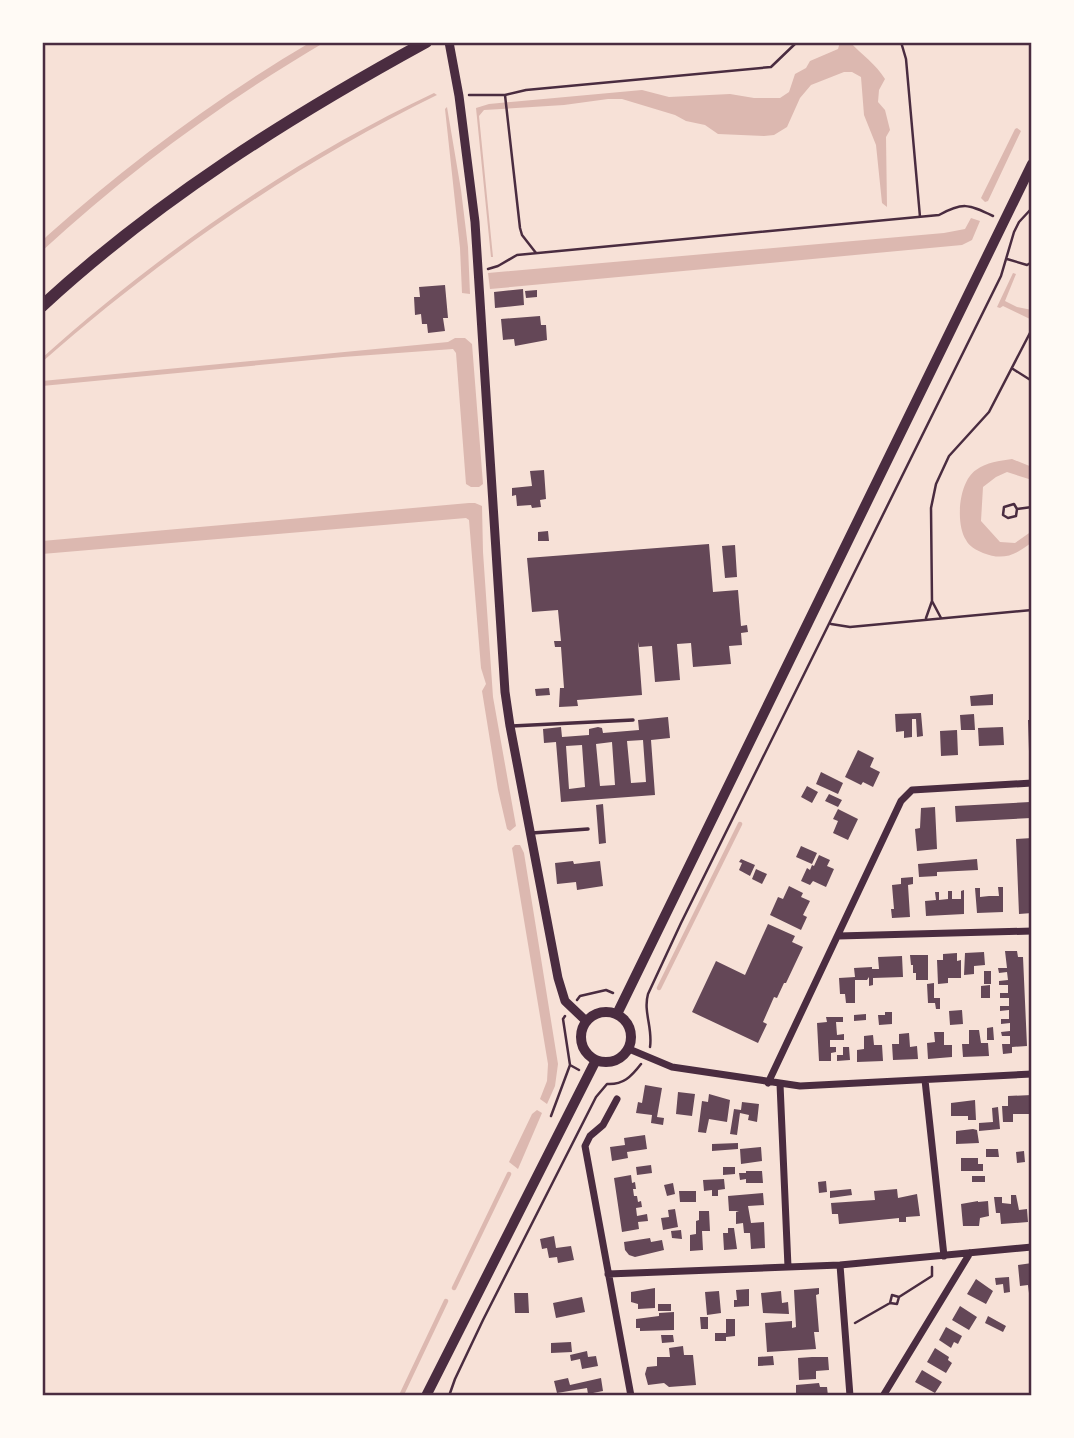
<svg xmlns="http://www.w3.org/2000/svg" width="1074" height="1438" font-family="'Space Grotesk',sans-serif">
<rect width="100%" height="100%" fill="#f7e1d7"/>
<path fill="#dcb8b0" d="M311,42H325C223,102 129,171 42,251V241L47,236C129,163 216,98 311,42Z
M840,42H850C862,55 876,64 885,79L879,90L878,102L885,110L890,130L886,137L887,207L882,203L876,145L864,115L861,77L852,72H844L811,85L800,98L787,127L774,135L764,136L718,134L705,125L686,121L675,115L622,99H608L564,105L484,110L479,116L493,257H491L476,108L489,104L642,90L669,97L730,94L754,98H780L789,92L795,74L806,68L810,61L838,49Z
M434,93L437,95C294,165 161,257 42,362V358C159,253 292,160 434,93Z
M447,107L461,190L468,247L470,294L462,293L460,248L445,109Z
M1015,129L1017,128L1021,131L988,201L985,202L981,198Z
M971,218L980,221L972,240L962,245L490,289L488,273L944,233L965,229Z
M1013,273L1016,274L1005,301L1017,307L1032,310V320L1003,306L1000,308L997,307Z
M455,338H465L472,344L483,484L479,487H471L466,484L456,353L453,349L343,357L42,386V381L448,342Z
M1012,459L1032,467V480L1007,472L996,477L983,487L981,521L1000,542L1015,543L1032,531V542C1016,555 1003,561 983,553C976,550 969,546 966,540C955,523 959,481 976,470C987,462 999,461 1012,459Z
M469,503H475L482,506L483,552L493,697L516,826L510,831L507,829L498,790L482,691L486,684L481,668L469,520L466,518L42,554V541Z
M515,845H520L524,853L558,1064L555,1086L547,1104L540,1099L547,1081L548,1064L512,848Z
M537,1110L542,1113L518,1169L509,1162L532,1114Z"/>
<g fill="none" stroke-linecap="round" stroke-linejoin="round">
<path stroke="#dcb8b0" stroke-width="4.5" d="M659,988L740,824
M454,1288L509,1174
M401,1396L446,1301"/>
</g>
<path fill="#644757" fill-rule="evenodd" d="M445,285L448,318H443L445,331L428,333L427,324H422L421,314L415,315L414,297H420L419,287Z
M523,289L524,305L495,308L494,292Z
M537,290V297L526,298L525,291Z
M540,316L541,325H546L547,340L515,346L514,339L503,340L501,319Z
M544,470L546,499L540,500L541,507L532,508L531,505L517,506L516,495L512,496V488L532,486L530,471Z
M548,531L549,541H538V532Z
M709,544L713,592L738,590L741,626L747,625L748,632L741,633L742,645L729,646L731,664L693,667L691,643L677,644L680,680L655,682L652,646L639,647L638,642L642,695L577,700L578,706L559,707L560,688H564L561,647H555L554,641H561L558,610L532,612L527,558Z
M735,545L737,577L725,578L722,546Z
M549,688L550,695L536,696L535,689Z
M993,694V705L971,706L970,696Z
M921,713L923,736L917,737L916,719H912V737L904,738V731L896,732L895,714Z
M974,714L975,730H961L960,715Z
M668,717L670,738L651,740L655,795L561,802L556,742L544,743L543,729L561,727L562,737L589,735V729L598,727L602,728L603,733L639,730L638,720ZM643,740L646,782L631,783L627,741ZM612,742L615,785L600,786L596,744ZM582,745L585,787L569,789L566,746Z
M1028,720H1032V751H1029Z
M1003,727L1004,745L979,746L978,728Z
M957,730L958,755L941,756L940,731Z
M858,750L874,758L870,767L880,772L873,787L863,782L861,785L845,777Z
M821,772L843,783L838,794L816,784Z
M807,786L818,792L812,803L801,797Z
M829,794L842,800L838,807L825,801Z
M1030,802L1031,818L956,822L955,806Z
M603,804L606,843L599,844L596,805Z
M935,807L937,849L917,851L915,829L920,828L921,808Z
M838,809L858,819L848,840L833,833L838,821L833,819Z
M1032,838V913L1019,914L1016,839Z
M801,846L817,853L812,864L796,857Z
M819,855L830,860L827,866L834,869L826,887L813,881L810,885L801,881L807,868L810,870L812,865L814,866Z
M741,859L755,865L750,876L739,870L742,863L739,862Z
M977,859L978,870L937,872V876L919,877L918,864Z
M573,861L574,864L600,861L603,886L577,890L576,882L557,884L555,863Z
M756,869L767,874L762,884L752,879Z
M913,877V884L908,885L910,917L892,918L891,909H894L892,885L901,884V878Z
M789,886L803,893L801,897L810,901L803,915L807,917L801,930L770,915L778,897L783,899Z
M998,887H1003V912L977,913L975,888H980V897L989,896H999Z
M964,890V914L926,916L925,901L936,900L935,892H939V900L948,899V891H952V899H961V891Z
M768,924L795,936L792,942L803,947L786,983H784L777,998L774,997L763,1022L767,1024L758,1043L692,1012L716,961L745,975Z
M1005,951H1017L1018,957H1023L1027,1046L1012,1047V1053L1003,1054L1002,1044H1010V1036H1002L1001,1032L1010,1031V1023L1001,1024V1019H1009V1010L1000,1011V1006H1009V998H1000V993H1008V985H999V981L1008,980L1007,972L999,973L998,968H1007Z
M984,952L985,965L974,966V974L964,975L965,953Z
M957,953V961L961,960V978H948V983L938,984L937,960H943V954Z
M910,955H928V980H916V973H913V965H911Z
M902,956L903,977L873,978V985L869,986V977L867,980H855V1003H846L845,994H840L839,978L855,977L854,968L872,967V969H879L878,957Z
M984,971H991V984H984Z
M934,983V998H940V1009H936L935,1003H928L927,984Z
M990,985V998H981V986Z
M962,1010L963,1024L950,1025L949,1011Z
M885,1012H892V1024L879,1025L878,1015H885Z
M866,1014V1020L854,1021V1015Z
M826,1017H843V1022H836L837,1035L844,1034V1040H830V1047H836V1052L831,1053V1061H819L817,1023L827,1022Z
M993,1027L994,1040H987V1028Z
M969,1030H979L981,1043H988L989,1056L963,1057L962,1044H969Z
M934,1032H944V1045H952V1057L928,1059L927,1043L935,1042Z
M909,1033L910,1047L917,1046L918,1059L893,1060L892,1044H899V1034Z
M873,1035L874,1045H882L883,1061L857,1062V1050L864,1049V1036Z
M843,1047H849L850,1060L837,1061V1055H843Z
M645,1085L662,1088L657,1117L664,1118L663,1125L651,1123L652,1115L636,1113L638,1102L642,1103Z
M678,1092L695,1094L692,1116L676,1114Z
M709,1094L730,1100L727,1122L709,1119L706,1133L698,1132L702,1101L708,1102Z
M1032,1095V1114H1013V1122H1003L1002,1106H1008V1096Z
M975,1100L976,1120H968V1116H951V1103Z
M742,1102L759,1104L757,1122L748,1120L749,1115L740,1113L737,1135L730,1134L734,1109L741,1110Z
M998,1107L1000,1129L979,1131V1123L993,1122L992,1108Z
M973,1129L977,1130L979,1143L956,1144V1131Z
M645,1135L647,1149L627,1152L628,1158L612,1161L610,1147L625,1145L624,1138Z
M738,1143V1149L712,1151V1144Z
M761,1147L762,1161L741,1164L740,1149Z
M986,1149H998L999,1157H986Z
M1024,1151L1025,1162L1017,1163L1016,1152Z
M961,1158H978V1164H983V1171H961Z
M651,1165L652,1173L637,1175L636,1167Z
M723,1167H735V1174L723,1175Z
M746,1171H762L763,1183H746V1179L740,1180L739,1173H746Z
M631,1175L632,1183L635,1182L636,1189H633L634,1196H637L638,1202L641,1201L642,1207L636,1208L637,1216L647,1214L648,1221L638,1222L639,1229L622,1232L614,1178Z
M972,1176H985V1182H972Z
M724,1179L725,1189L718,1190V1196H712V1190L704,1191L703,1180Z
M826,1181L827,1192L819,1193L818,1182Z
M673,1183L675,1194L667,1196L664,1185Z
M851,1189L852,1195L830,1198V1191Z
M897,1189L898,1198L917,1194L920,1216L906,1217V1222H899V1218L839,1224L838,1214H832L831,1203L875,1200L874,1191Z
M679,1191H696V1202H680Z
M763,1193L764,1205L748,1206L751,1223L764,1222L765,1248L751,1249L750,1233H744L743,1223L736,1224V1212L739,1211H729L728,1196Z
M1011,1195H1016L1019,1210L1027,1209L1028,1222L1001,1224L1000,1213H996L994,1197H1002V1203L1011,1204Z
M978,1201V1202L988,1201L989,1216L980,1218L979,1226H963L961,1204Z
M675,1209L678,1227L663,1230L661,1218L669,1217L668,1210Z
M699,1211H709L710,1231H702L703,1250L690,1251V1235L696,1234V1221L699,1220Z
M728,1228H734L737,1249L724,1250L723,1233H728Z
M681,1230L682,1239L672,1238L671,1231Z
M554,1236L556,1248L571,1246L574,1260L558,1263L557,1257L549,1258L547,1248L542,1249L540,1239Z
M650,1238L651,1242L662,1240L664,1250L635,1257L629,1255L625,1250L624,1242Z
M1032,1263V1293H1029L1028,1285L1020,1286L1018,1265Z
M1009,1277L1010,1292L1004,1293L1003,1284L996,1285L995,1278Z
M976,1279L993,1291L986,1304L967,1294Z
M655,1288V1308L638,1309V1304L631,1302V1292Z
M819,1288V1294L816,1295L819,1332H814L816,1349L767,1352L765,1323L792,1321V1328L796,1327L794,1290Z
M749,1289V1306L734,1307V1300H737L736,1290Z
M719,1291L721,1313L707,1315L705,1292Z
M781,1291L782,1303L788,1302L789,1314L763,1313L761,1293Z
M514,1293H528L529,1313H515Z
M582,1297L585,1312L556,1318L553,1303Z
M658,1304H671V1311H658Z
M960,1306L977,1317L969,1330L952,1320Z
M674,1312V1330L640,1331V1328H636V1319L659,1316V1313Z
M988,1316L1006,1326L1003,1332L985,1323Z
M700,1317H708V1329H701Z
M726,1319H735V1336L726,1337V1341H715V1333H726Z
M946,1327L962,1336L958,1344L954,1342L951,1348L939,1340Z
M661,1335H673L674,1342L662,1343Z
M571,1342L572,1352L551,1353V1343Z
M683,1346L684,1355H693L696,1385L669,1387L664,1383L648,1385L645,1374L647,1367L657,1366V1357H670L669,1348Z
M935,1348L949,1357L948,1360L952,1363L946,1373L927,1362Z
M587,1351L588,1357L596,1356L598,1366L582,1369L580,1359L571,1361L570,1355Z
M773,1356L774,1365L758,1366V1357Z
M812,1357H828L829,1370L816,1371V1379L799,1380L798,1358Z
M922,1370L942,1382L935,1393L915,1382Z
M568,1378L570,1385L601,1378L603,1391L588,1394L587,1388L557,1393L554,1381Z
M819,1383L820,1387H827L828,1396H796V1385Z"/>
<g fill="none" stroke-linecap="round" stroke-linejoin="round">
<path stroke="#4a2c40" stroke-width="2.5" d="M901,42L906,59L920,217
M469,95H505L526,90L771,67L797,42
M505,95L520,228L522,235L536,253
M1007,259L1027,265L1032,262
M488,269L498,266L517,255L939,215C963,202 968,204 993,216
M1013,369L1032,381
M1017,509L1016,516L1008,518L1003,515L1004,507L1014,504L1017,509L1032,507
M926,618L932,601
M941,618L932,601L931,508L936,484L949,456L989,412L1032,329
M831,624L850,627L1032,610
M577,1000L580,996L606,990L613,993
M565,1016L563,1019L570,1065L579,1070
M650,1047C653,1028 643,1012 648,994L681,923L1001,276L1014,232L1019,222L1032,208
M551,1116L570,1065
M890,1303L892,1295L899,1297L932,1276V1267
M855,1323L890,1303L897,1304L899,1297
M449,1396L455,1379L483,1320L596,1097L607,1084C623,1085 631,1077 641,1064"/>
<path stroke="#4a2c40" stroke-width="3.5" d="M512,726L633,720
M532,833L588,829"/>
<path stroke="#4a2c40" stroke-width="7" d="M838,936L1032,931
M629,1049L672,1067L800,1086L1032,1074
M925,1080L944,1256
M768,1083L901,801L912,790L1032,783
M780,1084L788,1267
M617,1099L603,1125L590,1136L585,1146L631,1396
M840,1265L850,1396
M608,1274L840,1265L1032,1247
M883,1396L970,1253"/>
<path stroke="#4a2c40" stroke-width="9" d="M449,42L459,96L475,222L505,692L510,726L558,978L565,1001L586,1021"/>
<path stroke="#4a2c40" stroke-width="10" d="M581 1037a25 25 0 1 1 50 0a25 25 0 1 1-50 0Z
M617,1014L1032,164
M426,1396L596,1060"/>
<path stroke="#4a2c40" stroke-width="12" d="M42,306C157,200 289,117 426,42"/>
</g>
<rect width="1074" height="1438" fill="none" stroke="#fffaf5" stroke-width="88"/>
<rect x="44" y="44" width="986" height="1350" fill="none" stroke="#4a2c40" stroke-width="2.5"/>
</svg>
